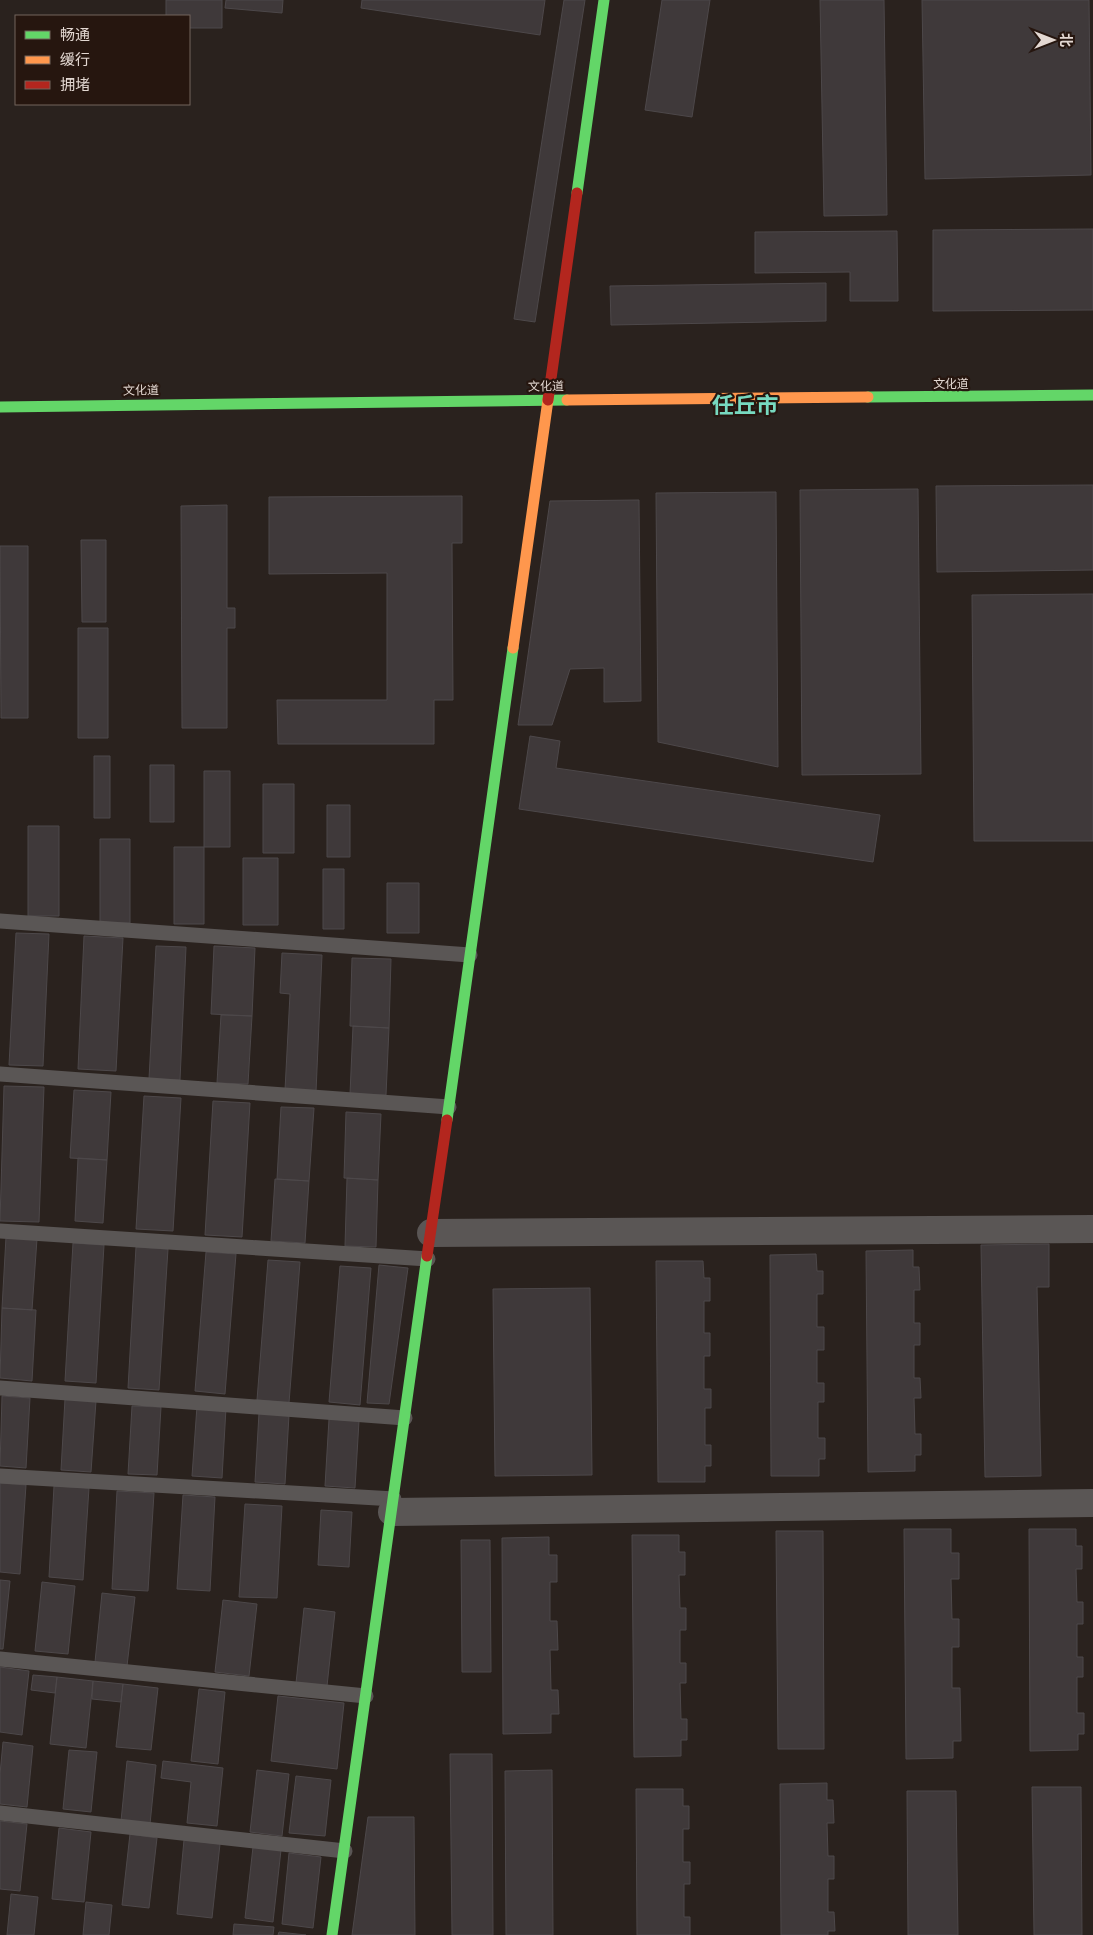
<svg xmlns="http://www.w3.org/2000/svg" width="1093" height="1935" font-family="Mulish,'Noto Sans SC',sans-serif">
<rect width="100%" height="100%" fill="#2a221e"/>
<path fill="#3f393a" stroke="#4d484a" d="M166,0H222V28H189V16H166Z
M226,0H283L282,13L225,8Z
M362,0H545L540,35L361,8Z
M564,0H585L535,322L514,319Z
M662,0H710L692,117L645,110Z
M820,0H884L887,215L824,216Z
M922,0H1089L1091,175L925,179Z
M1093,229V310L933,311V230Z
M897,231L898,301H850V272L755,273V232Z
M826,283V321L611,325L610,286Z
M1093,485V570L937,572L936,486Z
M918,489L921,774L802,775L800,490Z
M776,492L778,767L658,742L656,493Z
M462,496V543H452L453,700H434V744H278L277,700H387V573L269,574V497Z
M639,500L641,701L604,702V668L570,669L552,725H518L550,501Z
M227,505V608H235V628H227V728H182L181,506Z
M81,540H106V622H82Z
M0,546H28V718H1Z
M1093,594V841H974L972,595Z
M78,628H108V738H78Z
M530,736L560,741L556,768L880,815L873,862L519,809Z
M94,756H110V818H94Z
M150,765H174V822H150Z
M204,771H230V847H204Z
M263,784H294V853H263Z
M327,805H350V857H327Z
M28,826H59V916H28Z
M100,839H130V923H100Z
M174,847H204V924H174Z
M243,858H278V925H243Z
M323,869H344V929H323Z
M387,883H419V933H387Z
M16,933L49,934L43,1066L9,1065Z
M84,936L123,938L116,1071L78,1069Z
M156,946L186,947L180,1080L149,1079Z
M214,946L255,948L252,1016L211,1014Z
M282,953L322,955L316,1092L285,1090L290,994L280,993Z
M352,958L391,959L389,1028L350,1026Z
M221,1015L252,1016L248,1084L217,1083Z
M353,1026L389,1028L386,1095L350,1094Z
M4,1086L44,1087L39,1222L0,1221Z
M74,1090L111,1092L107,1160L70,1158Z
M144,1096L181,1098L173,1231L136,1229Z
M213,1101L250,1103L242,1237L205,1235Z
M281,1107L314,1108L309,1181L277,1179Z
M346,1112L381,1114L378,1180L344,1178Z
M78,1158L107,1160L103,1223L75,1221Z
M347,1178L378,1180L376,1247L345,1246Z
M275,1179L309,1181L305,1243L271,1241Z
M6,1237L37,1239L32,1310L2,1308Z
M73,1243L104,1245L96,1383L65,1381Z
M1049,1244V1287H1037L1041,1476L985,1477L981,1245Z
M136,1247L168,1249L159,1390L128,1388Z
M913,1250V1267H919L920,1290H914V1323H920V1345H914V1378H920L921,1398H914L915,1434H921V1455H915V1471L868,1472L866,1251Z
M206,1252L236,1254L225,1394L195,1391Z
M816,1254L817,1271H823V1294H817V1327H824V1350H817V1383H824V1402H818V1438H825V1459H819V1476H771L770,1255Z
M268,1260L300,1262L289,1403L257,1400Z
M656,1261H703L704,1278H710V1301H704V1333H710V1356H704V1389H711V1408H705V1445H711V1466H705V1482H658Z
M379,1265L408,1268L389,1404L367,1403Z
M340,1266L371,1268L360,1405L329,1402Z
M590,1288L592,1475L495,1476L493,1289Z
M2,1308L36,1310L32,1381L0,1378Z
M2,1396L30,1398L26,1468L0,1466Z
M65,1399L96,1401L91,1472L61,1470Z
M132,1406L161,1407L157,1475L128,1474Z
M197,1406L226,1408L222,1478L192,1476Z
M259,1413L289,1415L285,1484L255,1482Z
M329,1419L359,1421L355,1488L325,1486Z
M0,1483L26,1485L20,1574L0,1572Z
M54,1486L89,1488L83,1580L49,1577Z
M117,1491L154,1493L148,1591L112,1589Z
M183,1495L215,1497L210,1591L177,1589Z
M245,1504L282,1506L277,1598L239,1597Z
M321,1510L352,1512L349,1567L318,1565Z
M904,1529H951V1553H959V1579H951L952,1619H959V1647H952V1688H960L961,1741H953V1758L906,1759Z
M1029,1529H1076V1546H1082V1569H1076L1077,1602H1083V1624H1077V1657H1083V1677H1077V1713H1084V1734H1078V1750L1030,1751Z
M776,1531H823L824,1749H778Z
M632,1535H679V1552H685V1575H679L680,1608H686V1630H680V1663H686V1683H680L681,1719H687V1740H681V1756L634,1757Z
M549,1537V1555H557V1582H550V1621H557L558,1650H550L551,1690H558L559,1714H551V1733L503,1734L502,1538Z
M461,1540H490L491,1672H462Z
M0,1580L10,1581L3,1649H0Z
M42,1582L75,1586L68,1654L35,1651Z
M102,1593L135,1597L127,1666L95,1662Z
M223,1600L257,1604L249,1676L215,1672Z
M304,1608L335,1612L327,1686L296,1683Z
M0,1667L29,1671L22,1735L0,1732Z
M33,1675L57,1677L55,1693L31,1690Z
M57,1677L93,1681L86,1748L50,1744Z
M93,1681L123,1684L121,1702L92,1699Z
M123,1684L158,1688L151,1750L116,1747Z
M199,1689L225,1692L218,1764L191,1761Z
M278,1696L344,1703L337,1769L271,1761Z
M3,1742L33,1746L27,1807L0,1804V1774Z
M69,1750L97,1752L91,1812L63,1809Z
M450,1754H492L493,1935H452Z
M127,1761L156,1765L150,1824L121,1821Z
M163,1761L223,1768L217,1826L187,1823L191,1782L161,1778Z
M257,1770L289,1774L282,1836L250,1832Z
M552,1770L553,1935H506L505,1771Z
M296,1776L331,1780L325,1836L289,1833Z
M827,1783V1800H833L834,1823H827L828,1856H834V1879H828V1912H834L835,1931H828V1935H781L780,1784Z
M1032,1787H1081L1082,1935H1034Z
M636,1789H683V1806H689V1829H683V1862H690V1884H684V1917H690V1935H637Z
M907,1791H956L958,1935H908Z
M368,1817H414L415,1935H352Z
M0,1821L27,1824L20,1891L0,1889Z
M59,1828L91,1832L84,1902L52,1899Z
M130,1834L157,1838L149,1908L122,1905Z
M184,1840L220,1844L212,1918L177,1914Z
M253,1847L281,1850L273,1922L245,1918Z
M289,1853L321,1857L313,1928L282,1924Z
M11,1894L38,1897L34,1935H7Z
M86,1902L112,1905L109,1935H83Z
M234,1924L274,1927L273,1935H233Z
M279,1932L306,1935H278Z"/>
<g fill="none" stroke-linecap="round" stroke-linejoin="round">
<path stroke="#5a5655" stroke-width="15" d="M0,921L470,955
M0,1074L449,1107
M0,1231L428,1259
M0,1388L405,1418
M0,1476L394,1499
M0,1659L366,1696
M0,1813L345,1851"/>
<path stroke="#5a5655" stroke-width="28" d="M431,1233L1093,1229
M392,1512L1093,1503"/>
<path stroke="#63d668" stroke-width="11" d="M577,193L604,0
M868,397L1093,395
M0,407L567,400
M447,1120L513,648
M332,1935L427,1256"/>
<path stroke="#ff974d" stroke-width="11" d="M567,400L868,397
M513,648L548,400"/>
<path stroke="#b3261e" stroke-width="11" d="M548,400L577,193
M427,1256L447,1120"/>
</g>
<g text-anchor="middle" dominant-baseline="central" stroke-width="4.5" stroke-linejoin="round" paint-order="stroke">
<g font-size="12" fill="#e3d8d2" stroke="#26160f">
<text x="951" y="383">文化道</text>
<text transform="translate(546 386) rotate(-1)">文化道</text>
<text transform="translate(141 390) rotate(-1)">文化道</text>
</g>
<g font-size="22" font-weight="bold" fill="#77d9c0" stroke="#26160f">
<text x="745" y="405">任丘市</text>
</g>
</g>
<rect x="15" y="15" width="175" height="90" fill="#26160f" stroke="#72645d"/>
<rect x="25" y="31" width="25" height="8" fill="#63d668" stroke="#72645d"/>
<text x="60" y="40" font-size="15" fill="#e3d8d2">畅通</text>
<rect x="25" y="56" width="25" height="8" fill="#ff974d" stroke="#72645d"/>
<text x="60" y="65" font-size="15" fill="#e3d8d2">缓行</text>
<rect x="25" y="81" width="25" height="8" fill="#b3261e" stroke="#72645d"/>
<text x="60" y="90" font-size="15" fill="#e3d8d2">拥堵</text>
<g transform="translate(1053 40) rotate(90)" stroke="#26160f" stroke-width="4" paint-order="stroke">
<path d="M0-4L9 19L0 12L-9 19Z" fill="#e3d8d2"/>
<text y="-8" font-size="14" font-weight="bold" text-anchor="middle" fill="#e3d8d2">北</text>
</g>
</svg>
